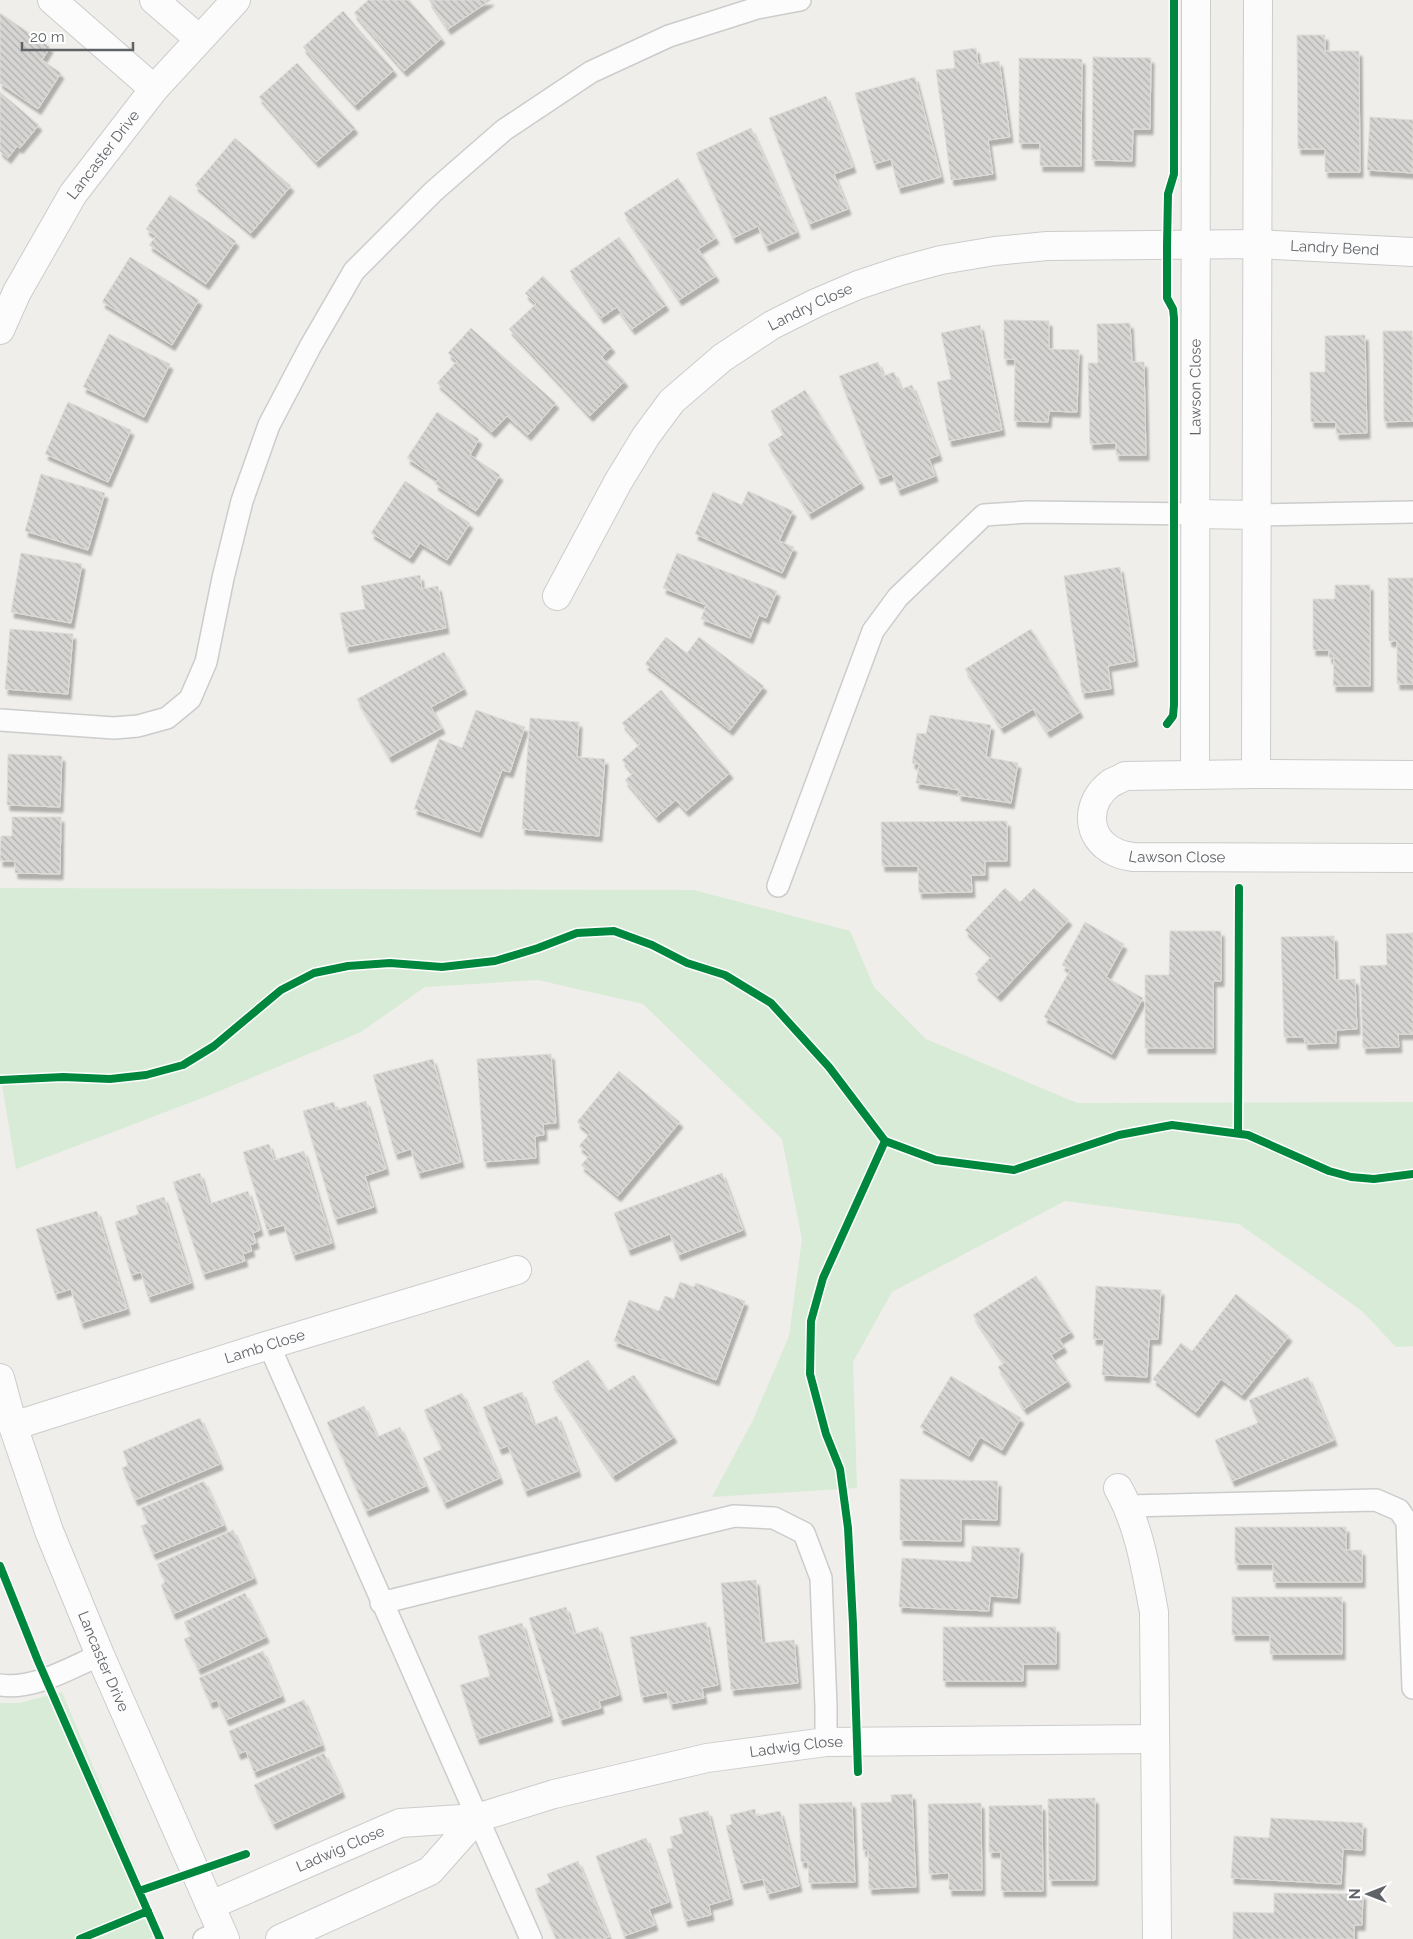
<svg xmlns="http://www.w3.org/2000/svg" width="1413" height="1939" font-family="Raleway,sans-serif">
<defs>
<pattern id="building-back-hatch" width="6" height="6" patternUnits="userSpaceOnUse" patternTransform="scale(1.25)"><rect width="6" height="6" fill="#d6d5d3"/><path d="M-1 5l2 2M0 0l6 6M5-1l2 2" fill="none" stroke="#b1b0af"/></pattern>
<filter id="shadow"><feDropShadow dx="3" dy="5.5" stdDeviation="1" flood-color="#0004"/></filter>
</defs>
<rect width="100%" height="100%" fill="#efeeea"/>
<path fill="#d8ebd6" d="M0,888L694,890L850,931L874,987L926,1039L1077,1103L1413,1102V1346L1396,1347L1362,1311L1239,1224L1065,1201L892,1292L853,1362L857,1488L712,1497L753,1420L789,1336L802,1239L782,1139L643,1004L538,980L425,987L361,1032L210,1095L16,1169L0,1073Z
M62,1692L163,1934L148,1939H0V1703H19Z"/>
<path fill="url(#building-back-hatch)" stroke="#deddd9" filter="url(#shadow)" d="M368,0H409L442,38L404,71L354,13Z
M429,0H491L448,29Z
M343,11L394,70L355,105L303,47Z
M0,13L50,47L42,60L61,73L38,109L0,83Z
M1297,35H1325V51H1359L1360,172H1325V149H1298Z
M976,48L978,64L999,61L1010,137L988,140L993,174L951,180L936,70L955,68L953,51Z
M1093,57L1151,58L1150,129H1133L1132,161L1092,160Z
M1019,58L1082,59L1081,166H1040V143H1019Z
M297,63L355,128L316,162L259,97Z
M915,77L941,177L898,188L891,159L874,164L855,93Z
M0,92L39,125L20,148L17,146L8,158L0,151Z
M826,96L853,167L834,174L848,209L809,224L769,118Z
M1370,117L1413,120V173L1367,170Z
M751,128L797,232L766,246L758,226L733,238L696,153Z
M235,138L291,186L251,233L195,185Z
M678,178L716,238L698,249L716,276L679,300L624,213Z
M170,195L236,241L206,284L149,245L156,236L146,229Z
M619,237L666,305L632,329L617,307L601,318L570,271Z
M130,257L199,300L172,345L102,302Z
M543,276L612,347L602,357L625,381L590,416L509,329L536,304L525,293Z
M1004,320L1049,321V349L1079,350L1077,412L1049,411L1048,422L1014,421L1015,359H1004Z
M1130,323L1132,362H1144L1146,455H1116V443L1090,444L1088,363H1098L1097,324Z
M980,325L1002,430L949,441L937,382L951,379L941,333Z
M471,328L556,403L528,435L507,416L492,432L437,383L457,361L448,353Z
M1383,331H1412L1413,421L1384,422Z
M109,334L170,364L144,417L83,387Z
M1365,335L1367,433L1336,434V422H1311L1310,372H1325V336Z
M878,362L883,376L894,372L901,389L912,385L939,455L929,459L935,476L898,490L892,474L878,479L839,376Z
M805,390L861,483L809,514L768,444L784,434L771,411Z
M68,402L131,430L108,482L45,454Z
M437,412L479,439L470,455L500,475L476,511L435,484L438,479L407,458Z
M41,474L105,493L88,550L25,531Z
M405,481L470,523L447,560L420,543L410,558L371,533Z
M748,491L793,511L779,541L794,547L782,573L695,534L713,492L742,505Z
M21,553L82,564L71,623L11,612Z
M677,553L777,591L766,618L759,615L750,638L701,619L706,605L663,588Z
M1120,567L1135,661L1108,666L1111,689L1082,693L1064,576Z
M420,575L422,589L438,586L446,628L346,647L340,613L365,609L361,586Z
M1388,578H1413V684H1397V641H1389Z
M1335,585H1370V686H1333L1334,658H1329V650H1313V599H1335Z
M10,629L73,634L68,694L5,689Z
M1031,629L1080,712L1047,732L1033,709L1001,728L965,669Z
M666,637L687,653L699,637L764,686L730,730L645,664Z
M444,652L464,689L431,707L442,728L389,757L357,699Z
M661,690L730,773L686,811L676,800L656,817L625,780L633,773L622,760L640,744L622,723Z
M476,710L525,727L510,772L502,770L479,832L414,809L439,739L462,748Z
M930,715L991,725L986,757L1018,763L1011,803L958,795L959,790L916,783L919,764L912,763L917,733L926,734Z
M530,718L579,722L577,757L605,759L599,836L522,829Z
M8,754L62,756L60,807L7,805Z
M12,817H61L60,874L15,873V861H0L1,836H12Z
M1007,821V861H985V875H971L972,892L919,893L918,866H882L881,822Z
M1005,888L1020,902L1034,888L1069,920L998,996L975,974L992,956L965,930Z
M1085,922L1124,944L1106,977L1143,998L1112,1054L1044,1017L1070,970L1062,965Z
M1170,931H1221V981H1213V1048H1145V975H1169Z
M1413,933V1034H1398L1399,1047L1363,1048L1360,966L1387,965L1386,934Z
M1334,936L1335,980L1355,979L1357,1029L1336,1030V1043L1305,1044L1304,1037H1284L1281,937Z
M551,1054L556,1123L543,1124L544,1135L535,1136L536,1158L484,1162L477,1059Z
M433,1059L461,1162L418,1173L411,1149L395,1154L373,1075Z
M619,1071L680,1122L618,1196L581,1165L590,1155L579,1146L590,1133L577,1122Z
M366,1101L386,1169L365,1176L374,1207L335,1219L303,1111L334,1102L336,1110Z
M269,1144L274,1160L304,1151L332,1243L293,1255L284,1225L267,1230L243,1152Z
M200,1173L209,1204L248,1191L260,1230L253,1233L256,1243L250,1245L252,1251L243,1254L245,1261L203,1274L173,1182Z
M722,1173L743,1230L678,1255L670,1234L628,1250L614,1213Z
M164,1197L191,1283L148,1297L141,1272L131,1275L115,1222L139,1214L136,1206Z
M97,1211L127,1309L81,1323L71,1289L55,1294L36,1229Z
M1036,1276L1071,1332L1059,1339L1064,1347L1051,1355L1068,1381L1024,1409L998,1367L1004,1363L973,1315Z
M680,1282L694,1287L696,1283L745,1301L716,1380L614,1341L629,1300L659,1311L665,1296L674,1299Z
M1096,1286L1161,1290L1158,1339H1149L1147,1377L1102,1375L1104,1339H1093Z
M1236,1294L1289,1336L1242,1395L1221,1379L1196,1412L1153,1379L1181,1343L1192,1351Z
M588,1360L608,1391L634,1375L674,1437L613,1476L552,1382Z
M951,1376L1021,1418L1002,1450L980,1437L969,1456L920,1427Z
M1308,1377L1334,1440L1232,1481L1215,1440L1258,1423L1249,1400Z
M522,1392L534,1425L557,1416L578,1471L525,1491L508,1446L499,1449L483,1407Z
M462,1393L500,1478L444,1503L423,1458L442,1449L424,1410Z
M364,1406L377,1437L400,1427L426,1486L366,1511L327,1422Z
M200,1418L220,1464L135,1500L122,1468L128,1465L123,1451Z
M900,1479L998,1481L997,1520L961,1519V1541L900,1540Z
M204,1481L224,1525L153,1554L141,1526L148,1523L141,1508Z
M1235,1527H1346V1550H1362V1582H1273V1564H1235Z
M233,1530L254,1578L173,1614L161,1585L165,1582L157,1564Z
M972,1546L1020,1548L1017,1598L990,1596L989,1611L899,1607L902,1558L971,1562Z
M756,1580L762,1643L794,1640L798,1683L731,1690L721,1583Z
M245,1593L266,1637L198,1669L184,1639L191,1636L184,1622Z
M1232,1597H1342V1654H1270V1635H1232Z
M566,1607L574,1634L598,1627L619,1695L599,1701L601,1708L560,1720L529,1618Z
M706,1622L718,1685L702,1688L704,1698L670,1704L667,1692L641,1697L630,1637Z
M522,1623L550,1716L477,1739L460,1685L490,1676L478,1636Z
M943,1627H1056V1664H1023V1681H943Z
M263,1651L282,1696L226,1720L217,1700L210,1703L199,1678Z
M304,1700L322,1745L254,1772L246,1751L238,1754L229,1731Z
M324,1753L342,1792L273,1824L254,1785Z
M912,1794L916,1887L869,1889L868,1850L863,1851L861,1803L892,1802L891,1795Z
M1095,1798V1880H1049L1048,1799Z
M852,1802L855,1882L809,1883L808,1862H801L799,1804Z
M981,1803L982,1890H949V1873L929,1874L928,1804Z
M1042,1805L1043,1891H1001V1852H989V1806Z
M755,1809L756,1816L780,1811L799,1886L767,1894L763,1879L741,1884L726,1826L732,1824L730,1815Z
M708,1811L730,1899L709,1905L711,1915L685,1921L667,1849L673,1848L670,1837L683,1833L679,1818Z
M1271,1818L1363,1823L1362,1850L1343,1849L1341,1884L1231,1878L1234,1836L1269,1838Z
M646,1838L669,1902L649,1909L655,1925L624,1936L596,1856Z
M578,1861L609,1937L603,1939H556L535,1889L551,1882L547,1874Z
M1274,1893L1363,1894L1362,1925H1354V1939H1233V1912L1274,1913Z"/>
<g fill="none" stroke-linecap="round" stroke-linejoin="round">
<defs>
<path id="service" d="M1257,515L1413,512
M0,720L114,728L138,726L167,718L190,699L206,662L223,578L242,501L269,425L310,347L354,271L434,191L504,130L591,72L669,36L757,8L800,0
M778,886L873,631L898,597L984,515L1028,512L1196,514
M269,1345L531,1939
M1129,1506L1376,1500L1399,1510L1407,1522L1413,1688
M381,1603L734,1516L774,1518L804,1533L821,1578L826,1707V1742
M0,1685C34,1690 70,1668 100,1655
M204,1939L222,1931"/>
<g id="minor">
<path d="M52,0L154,89"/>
<path d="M154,0L199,39"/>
<path d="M1196,514L1257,515"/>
<path id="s1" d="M557,596L618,482L646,436L672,401L722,358L772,325L816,303L858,285L900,271L941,260L995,251L1047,246L1257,244L1413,252"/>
<path d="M1256,774L1258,0"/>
<path id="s2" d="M1195,775L1196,0"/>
<path id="s3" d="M1413,775L1256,774L1125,776C1120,779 1115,781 1111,783C1085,802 1085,838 1115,852C1120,855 1128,856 1133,857L1413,858"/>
<path id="s4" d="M13,1426L269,1345L517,1270"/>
<path d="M1118,1488C1139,1525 1146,1570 1154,1612L1157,1939"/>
<path id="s5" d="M211,1905L400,1823L477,1818L554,1794L707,1758L826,1742L1155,1739"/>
<path d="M280,1939L430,1871L477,1818"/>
</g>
<g id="tertiary">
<path id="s6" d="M0,330L17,292L73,194L154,89L236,0"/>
<path id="s7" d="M0,1378L13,1426L49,1531L100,1655L225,1939"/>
</g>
</defs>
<use href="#service" stroke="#cbcccc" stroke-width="24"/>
<use href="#minor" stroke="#cbcccc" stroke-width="30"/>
<use href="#tertiary" stroke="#cbcccc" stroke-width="30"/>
<use href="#service" stroke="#fdfcfc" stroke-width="21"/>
<use href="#minor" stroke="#fdfcfc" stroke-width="28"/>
<use href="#tertiary" stroke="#fdfcfc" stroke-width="28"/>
<defs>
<path id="cycleway" d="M1167,724L1173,716L1174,705V318L1173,309L1167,298V246L1168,194L1174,174V0
M0,1080L63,1077L110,1079L146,1075L183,1065L214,1046L281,990L314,973L348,966L390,963L442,967L495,961L538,948L577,933L614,931L652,945L687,963L725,975L771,1003L829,1067L885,1141L936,1160L1014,1170L1119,1135L1172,1125L1248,1135L1329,1171L1351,1177L1374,1179L1413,1174
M1238,1133L1239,888
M0,1566L38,1661L160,1939
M858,1772L853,1624L848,1528L840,1469L826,1434L810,1374L811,1321L823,1278L885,1141
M139,1891L246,1854
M80,1939L148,1911"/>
</defs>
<use href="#cycleway" stroke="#fff" stroke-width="11"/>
<use href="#cycleway" stroke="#00873e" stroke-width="8"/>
</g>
<g text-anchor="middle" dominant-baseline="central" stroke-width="5" stroke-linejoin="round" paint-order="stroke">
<g font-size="15" fill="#5f6368" stroke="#fff">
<text stroke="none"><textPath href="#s6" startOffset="204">Lancaster Drive</textPath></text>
<text stroke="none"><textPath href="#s1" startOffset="929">Landry Bend</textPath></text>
<text stroke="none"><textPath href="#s1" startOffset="395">Landry Close</textPath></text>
<text stroke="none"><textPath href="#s2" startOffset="388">Lawson Close</textPath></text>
<text stroke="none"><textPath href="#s3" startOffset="451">Lawson Close</textPath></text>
<text stroke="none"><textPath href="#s4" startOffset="264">Lamb Close</textPath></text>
<text stroke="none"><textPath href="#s7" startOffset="302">Lancaster Drive</textPath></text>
<text stroke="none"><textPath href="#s5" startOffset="611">Ladwig Close</textPath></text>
<text stroke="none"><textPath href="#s5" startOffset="141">Ladwig Close</textPath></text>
</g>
</g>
<g transform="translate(1368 1894) rotate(270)" stroke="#ffffff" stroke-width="4" paint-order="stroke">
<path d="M0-4L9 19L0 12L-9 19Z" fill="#5f6368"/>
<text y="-8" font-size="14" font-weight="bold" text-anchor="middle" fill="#5f6368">N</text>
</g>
<path d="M22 42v8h111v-8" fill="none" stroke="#5f6368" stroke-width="2.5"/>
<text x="30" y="42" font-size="15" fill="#5f6368" stroke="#ffffff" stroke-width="4" paint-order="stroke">20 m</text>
</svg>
